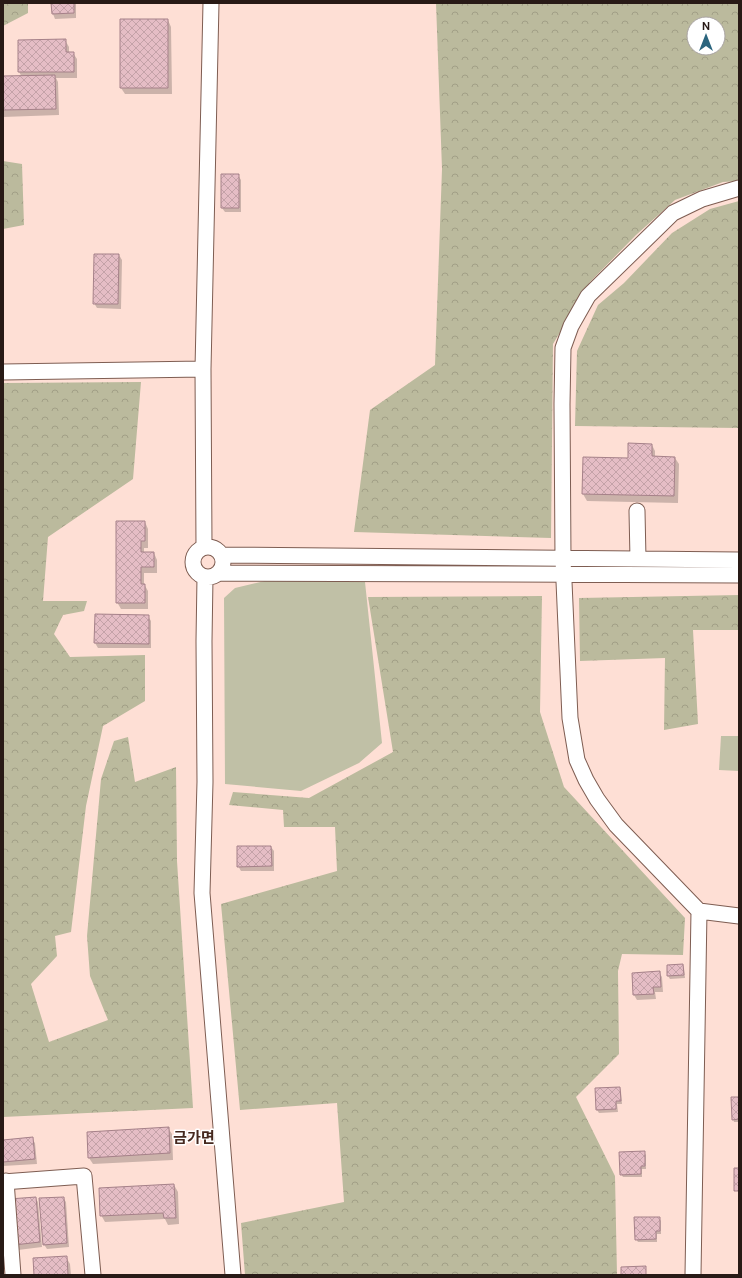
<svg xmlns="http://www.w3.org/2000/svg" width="742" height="1278" font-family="'DM Sans','Noto Sans KR',sans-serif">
<defs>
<pattern id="forest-crowns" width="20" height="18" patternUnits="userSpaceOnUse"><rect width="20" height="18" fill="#bbba9d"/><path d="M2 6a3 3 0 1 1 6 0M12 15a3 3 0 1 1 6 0" fill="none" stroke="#a19f86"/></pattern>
<pattern id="building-cross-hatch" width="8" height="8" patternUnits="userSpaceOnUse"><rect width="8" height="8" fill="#e5bdc5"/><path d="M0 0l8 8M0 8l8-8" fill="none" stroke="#c4a2a8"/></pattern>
</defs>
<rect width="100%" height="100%" fill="#fedfd5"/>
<path fill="#c0c0a6" d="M269,580L365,582L382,743L359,763L301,791L225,784L224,598L235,588Z
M721,736H739V771L719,770Z"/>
<path fill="url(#forest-crowns)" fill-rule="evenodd" d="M3,3H28V13L3,26Z
M436,3H739V181L723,182L675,200L636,235L590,282L553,344L551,538L354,532L370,410L435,365L442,169ZM694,24H718V48H694Z
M3,161L22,164L24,225L3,229Z
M739,201V428L575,426L577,351L598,305L624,283L672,233L710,209Z
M141,382L133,479L48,537L43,601H87L84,611L63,615L54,634L70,657L145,655V701L103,726L86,806L71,932L55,936L57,956L31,984L49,1042L108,1020L90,976L87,936L101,779L114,741L128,737L135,782L176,767L177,861L193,1108L3,1117V383Z
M739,595V630H693L698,724L664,730L665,658L580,661L579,598Z
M542,596L540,712L564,787L685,918L683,955L622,954L618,971L619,1054L576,1097L615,1176L617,1275H245L241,1223L344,1202L337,1103L240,1110L221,904L337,871L335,827H284L283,810L229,805L233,792L309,798L393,752L368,597Z"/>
<path fill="#0003" d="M52,3H76V18L55,19L53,14Z
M168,20L171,27L172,94H125L121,88Z
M65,40L69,47V53H73L77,59V78H56L58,82L59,115L3,117V77H22L19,72V41Z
M238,175L241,180V212H225L222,208Z
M119,255L122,260L121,309L97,308L94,303Z
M652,445L655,451V457L675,458L679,464L678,503L587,501L583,494L629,459Z
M145,522L148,529V548H144V553H154L157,560V573H144V584L148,591V609H121L117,602Z
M148,616L151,621V648H98L95,643Z
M271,847L274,851V871H241L238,866Z
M683,965L684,968L685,978L670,979L668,976Z
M659,972L662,977L663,992H655L656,999L637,1000L634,995L633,973Z
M620,1088L621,1091L622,1104H617L618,1112L599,1113L597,1110Z
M739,1098V1122H734L733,1119Z
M168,1128L172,1134L173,1160L93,1164L89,1158Z
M32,1139L35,1143L37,1164L3,1166V1141Z
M644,1152L646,1155V1169H642V1177H623L621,1174Z
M174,1185L178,1192L179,1224L168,1225L165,1219L105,1222L101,1215Z
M35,1198L38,1202L42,1247L18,1250L15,1245Z
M63,1198L66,1202L69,1247L47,1249L43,1243Z
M659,1218L661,1221V1234H657V1242H638L636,1239Z
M66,1257L70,1264L71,1275H35Z"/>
<path fill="url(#building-cross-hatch)" stroke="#a68189" d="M51,3H74V13L52,14Z
M120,19H168V88H120Z
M66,39V52H74V72H18V40Z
M55,75L56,109L3,110V76Z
M221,174H239V208H221Z
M94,254H119L118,304H93Z
M628,443L652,444V456L675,457L674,496L582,494L583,457L628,458Z
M116,521H145V541H141V552H154V567H141V584H145V603H116Z
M95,614L149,615V644L94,643Z
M237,846H271L272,866L237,867Z
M683,964L684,975L667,976V965Z
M660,971L661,987H653L654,994L633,995L632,973Z
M620,1087L621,1101H616V1109L596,1110L595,1088Z
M731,1097H739V1119L732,1120Z
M169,1127L170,1153L88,1158L87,1132Z
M33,1137L35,1159L3,1162V1140Z
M645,1151V1166H641V1174L620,1175L619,1152Z
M734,1168H739V1191H734Z
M174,1184L176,1218H164L163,1213L100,1216L99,1188Z
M36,1197L40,1242L14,1245L9,1199Z
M64,1197L67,1243L43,1245L39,1198Z
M634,1217H660V1231H656V1239L635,1240Z
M67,1256L68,1275H34L33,1258Z
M646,1266V1275H621V1267Z"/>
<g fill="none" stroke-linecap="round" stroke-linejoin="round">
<defs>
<path id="minor" d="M739,188L702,199L673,213L588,296L571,326L563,348L562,404L563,559L570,718L577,760L586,780L597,799L616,825L699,911L739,916
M3,372L203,369
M637,511L638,559
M193 562a15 15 0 1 1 30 0a15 15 0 1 1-30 0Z
M204,547L203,369L211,3
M222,555L739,560
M219,573L739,575
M205,577L204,641L205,782L202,893L233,1275
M6,1181L13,1275
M3,1182L84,1176L93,1275
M693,1275L699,911"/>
</defs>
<use href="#minor" stroke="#7e5d52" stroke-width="17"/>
<use href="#minor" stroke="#fff" stroke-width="15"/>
</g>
<g text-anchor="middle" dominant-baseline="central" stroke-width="3" stroke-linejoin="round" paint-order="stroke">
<g font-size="15" font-weight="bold" fill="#45281e" stroke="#fff">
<text x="194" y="1138">금가면</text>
</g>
</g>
<rect width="742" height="1278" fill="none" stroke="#281a16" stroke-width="8"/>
<g transform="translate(706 36)"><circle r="19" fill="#ffffff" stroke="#a9a3a2"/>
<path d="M0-3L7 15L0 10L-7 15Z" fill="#2b657e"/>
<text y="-6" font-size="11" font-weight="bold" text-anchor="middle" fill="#281a16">N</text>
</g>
</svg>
